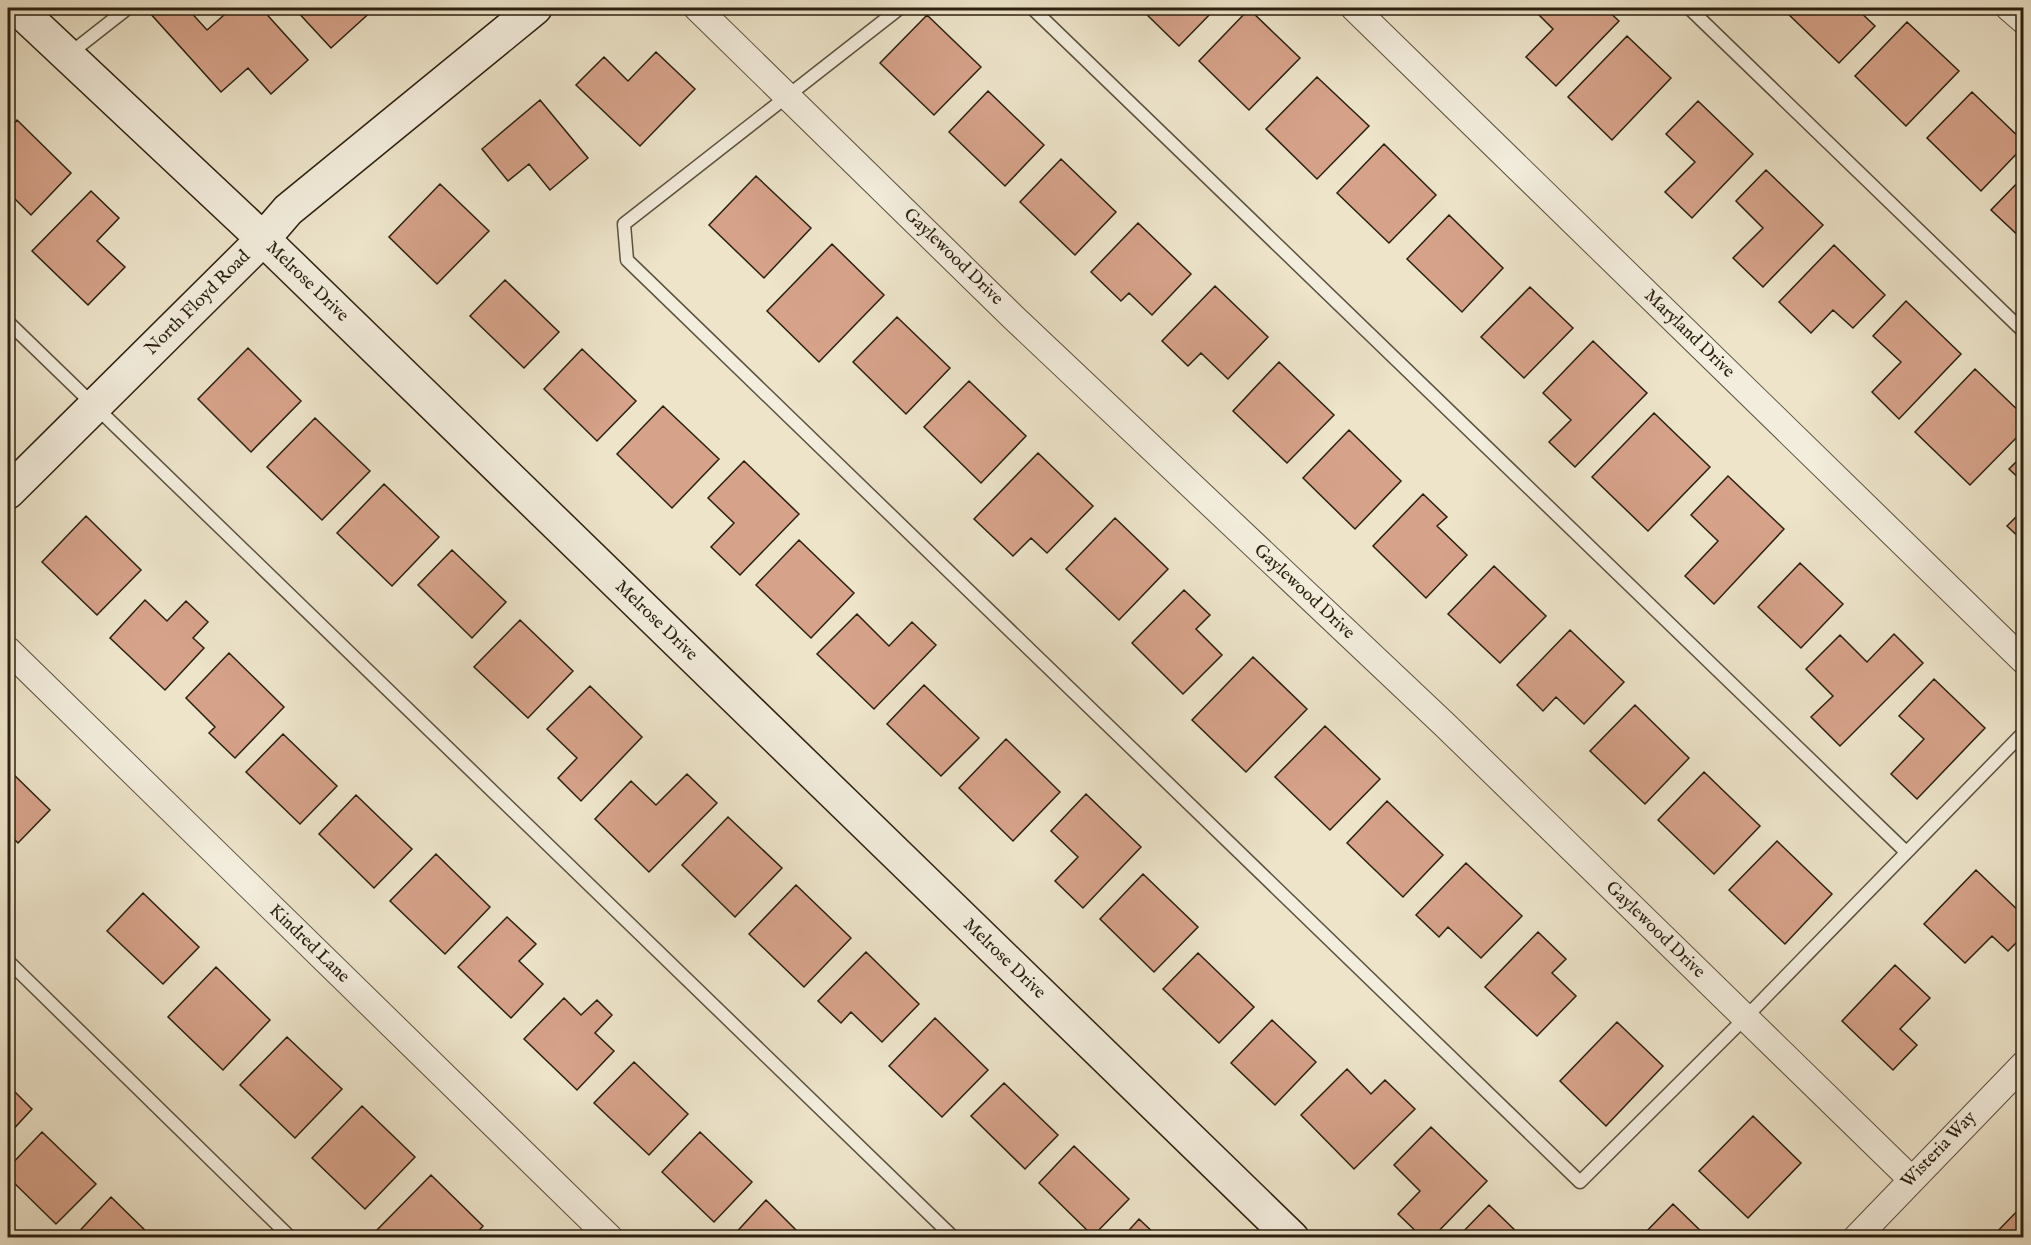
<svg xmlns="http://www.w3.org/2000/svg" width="2031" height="1245" font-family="'IM FELL English',serif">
<rect width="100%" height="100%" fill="#ede4ca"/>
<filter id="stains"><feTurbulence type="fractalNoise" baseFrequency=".00333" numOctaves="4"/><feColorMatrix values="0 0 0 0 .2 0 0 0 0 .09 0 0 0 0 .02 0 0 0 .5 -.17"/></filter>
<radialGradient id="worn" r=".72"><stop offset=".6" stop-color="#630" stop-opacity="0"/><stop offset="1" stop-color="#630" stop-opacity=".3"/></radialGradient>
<path fill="#d6a28a" stroke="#2c2010" stroke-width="1.5" d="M154,8H187L207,30L232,8H261L308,60L271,94L248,68L221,92L149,12Z
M294,8H375L331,48Z
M1140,8H1216L1179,46Z
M1532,8H1605L1619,21L1556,86L1526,57L1553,29Z
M1788,8H1856L1875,26L1839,63L1785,11Z
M1249,9L1300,58L1249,110L1199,61Z
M927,15L981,67L934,115L880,63Z
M1907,22L1959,71L1906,126L1855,76Z
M1627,36L1671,78L1612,140L1568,97Z
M656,52L695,89L640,146L576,85L604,57L628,81Z
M1317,77L1369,126L1317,179L1266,129Z
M988,91L1044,145L1005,186L949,132Z
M1972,92L2024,142V146L1981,191L1927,138Z
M540,100L588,158L550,190L529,164L508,181L482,149Z
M1698,101L1753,154L1692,218L1665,192L1695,162L1666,134Z
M17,120L71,173L31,215L8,192V130Z
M1384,144L1436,195L1389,243L1337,193Z
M1061,159L1116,212L1075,255L1020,202Z
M1766,170L1823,225L1763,287L1733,258L1763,228L1736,201Z
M756,176L811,228L764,278L709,225Z
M2024,176V241L1991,210Z
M440,184L489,231L437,284L389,237Z
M91,191L119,218L97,241L125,267L88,305L32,251Z
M1449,215L1503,268L1462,312L1407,259Z
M1138,223L1191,274L1152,315L1129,293L1121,301L1091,272Z
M832,244L884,295L819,362L767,311Z
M1834,245L1885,295L1853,328L1833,310L1811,333L1779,302Z
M505,280L559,332L524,368L470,316Z
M1215,286L1268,337L1228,379L1201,353L1188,366L1162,341Z
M1530,287L1573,328L1524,378L1481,337Z
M1906,301L1961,354L1899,419L1872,392L1901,362L1873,336Z
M897,317L950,368L906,414L853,362Z
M1593,341L1647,393L1575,467L1549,442L1571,420L1543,393Z
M248,348L301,401L251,452L198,399Z
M582,349L636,401L597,441L544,389Z
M1279,362L1334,415L1287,463L1233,411Z
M1975,369L2024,416V430L1970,485L1915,432Z
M969,381L1026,436L981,483L924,427Z
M663,406L719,459L672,508L617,454Z
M1654,413L1710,467L1648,531L1592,477Z
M315,418L370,471L322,520L267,467Z
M1349,430L1401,481L1355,529L1303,478Z
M1038,453L1093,506L1047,553L1031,538L1013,556L974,519Z
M2024,454V483L2009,469Z
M744,461L799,514L740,575L711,547L734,523L708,498Z
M1728,476L1784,529L1714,604L1685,576L1718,541L1691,515Z
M384,484L439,537L392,586L337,533Z
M1423,494L1447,517L1437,526L1467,555L1426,598L1373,546Z
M2024,509V542L2007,526Z
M86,516L141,570L97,615L42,562Z
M1115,518L1168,569L1119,620L1066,569Z
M799,540L854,593L811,638L756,585Z
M452,550L506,602L472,638L418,585Z
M1800,563L1843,604L1801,648L1758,607Z
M1494,566L1546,616L1500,663L1448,614Z
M1184,590L1210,615L1196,629L1222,655L1183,694L1132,643Z
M145,600L167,621L186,601L208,622L193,638L204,648L165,690L110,638Z
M857,614L889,646L912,622L936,645L874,709L817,654Z
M520,620L573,671L528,718L474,667Z
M1570,630L1624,682L1584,724L1556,697L1543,711L1517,685Z
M1894,634L1923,663L1840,746L1811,717L1833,696L1806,669L1840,635L1867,662Z
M229,653L284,707L235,758L209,733L215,727L186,698Z
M1253,657L1307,709L1246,772L1192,720Z
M1934,679L1985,728L1917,799L1891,774L1924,739L1899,716Z
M924,685L979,738L941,776L887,724Z
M590,686L642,737L581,801L558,778L577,758L547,729Z
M1635,705L1689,758L1645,804L1590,751Z
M1325,726L1380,779L1330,830L1275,777Z
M283,734L337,786L300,824L246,772Z
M1006,739L1060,792L1013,841L959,788Z
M8,769L50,810L18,843L8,833Z
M1704,772L1760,826L1714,874L1658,820Z
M687,774L717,803L649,872L595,819L631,781L656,805Z
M1086,794L1141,847L1083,908L1055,881L1078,857L1051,831Z
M356,795L412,849L374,888L319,834Z
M1387,801L1443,855L1403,897L1347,843Z
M728,817L782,868L735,917L682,865Z
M1777,841L1832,894L1785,944L1729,890Z
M436,854L490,907L445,954L390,901Z
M1466,863L1522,916L1481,958L1448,927L1439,937L1416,915Z
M1976,870L2024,916V935L2008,951L1992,936L1965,963L1924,924Z
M1143,874L1198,927L1154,972L1100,919Z
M796,885L851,938L804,987L749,934Z
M143,893L199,947L163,984L107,931Z
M507,917L536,944L519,961L543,984L511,1018L458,967Z
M1538,932L1566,959L1552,973L1576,996L1537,1036L1485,987Z
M866,952L919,1004L882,1042L851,1012L841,1023L818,1001Z
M1198,953L1254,1007L1219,1043L1163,989Z
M1895,965L1930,998L1900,1029L1917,1045L1893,1070L1842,1021Z
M216,967L270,1020L223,1070L168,1017Z
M564,998L581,1015L597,1000L612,1015L595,1033L614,1051L577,1090L524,1039Z
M935,1018L988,1070L942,1117L889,1066Z
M1272,1020L1316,1062L1275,1105L1231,1063Z
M1617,1022L1663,1066L1606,1126L1560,1081Z
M287,1037L342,1089L295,1138L240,1085Z
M634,1062L688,1114L649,1155L594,1103Z
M1347,1069L1371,1094L1385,1080L1415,1109L1354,1169L1301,1115Z
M1004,1083L1058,1135L1025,1169L971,1116Z
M8,1085L32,1109L8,1135Z
M362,1106L415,1157L365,1209L312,1158Z
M1753,1116L1801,1163L1748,1218L1699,1171Z
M1431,1127L1487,1181L1432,1238H1423L1398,1214L1420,1191L1394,1165Z
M42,1132L96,1184L56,1224L8,1177V1168Z
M700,1132L752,1182L714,1222L662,1172Z
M1074,1146L1129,1199L1093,1236L1039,1183Z
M431,1175L483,1226L472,1238H383L376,1231Z
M111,1197L153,1238H73Z
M766,1200L804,1238H731Z
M1673,1204L1708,1238H1640Z
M2024,1204V1238H1991Z
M1489,1205L1523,1238H1457Z
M1139,1219L1159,1238H1122Z"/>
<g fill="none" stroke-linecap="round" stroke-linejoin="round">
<defs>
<path id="lane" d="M900,8L624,224L627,260L1580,1182L1745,1018L2024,732
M1032,8L1906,852
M1689,8L2024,332
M68,55L128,8
M8,322L954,1238
M8,961L291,1238"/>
<path id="street" d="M697,8L1013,317L1445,725L1911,1179
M1354,8L2024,661
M2009,8L2024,21
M8,650L610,1238
M1856,1238L2024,1064"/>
<path id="secondary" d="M17,8L263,239L1292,1238
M8,492L263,239L288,210L535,8"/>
</defs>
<use href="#lane" stroke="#5c513e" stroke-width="15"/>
<use href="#street" stroke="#5c513e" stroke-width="28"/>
<use href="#secondary" stroke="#2c2010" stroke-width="36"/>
<use href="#lane" stroke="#f3eddd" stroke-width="12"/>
<use href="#street" stroke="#f3eddd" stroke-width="26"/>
<use href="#secondary" stroke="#f3eddd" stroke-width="33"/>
</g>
<g text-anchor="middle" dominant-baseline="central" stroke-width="4.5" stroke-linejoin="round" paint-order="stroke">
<g font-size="18" fill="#2c2010" stroke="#f3eddd">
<text transform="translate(953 257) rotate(44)">Gaylewood Drive</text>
<text transform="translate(307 282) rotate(44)">Melrose Drive</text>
<text transform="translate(198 303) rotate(-45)">North Floyd Road</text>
<text transform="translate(1689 334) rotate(44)">Maryland Drive</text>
<text transform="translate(1304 592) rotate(43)">Gaylewood Drive</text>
<text transform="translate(656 621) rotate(44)">Melrose Drive</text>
<text transform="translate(1655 930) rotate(44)">Gaylewood Drive</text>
<text transform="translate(309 944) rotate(44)">Kindred Lane</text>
<text transform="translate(1004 959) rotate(44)">Melrose Drive</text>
<text transform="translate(1939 1150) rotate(-46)">Wisteria Way</text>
</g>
</g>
<rect width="2031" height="1245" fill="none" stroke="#ede4ca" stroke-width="30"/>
<rect x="9" y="9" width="2013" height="1227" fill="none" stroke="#2c2010" stroke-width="3"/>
<rect x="15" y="15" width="2001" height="1215" fill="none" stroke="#2c2010" stroke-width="1.5"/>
<rect width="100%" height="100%" filter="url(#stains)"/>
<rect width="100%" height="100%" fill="url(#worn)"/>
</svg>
